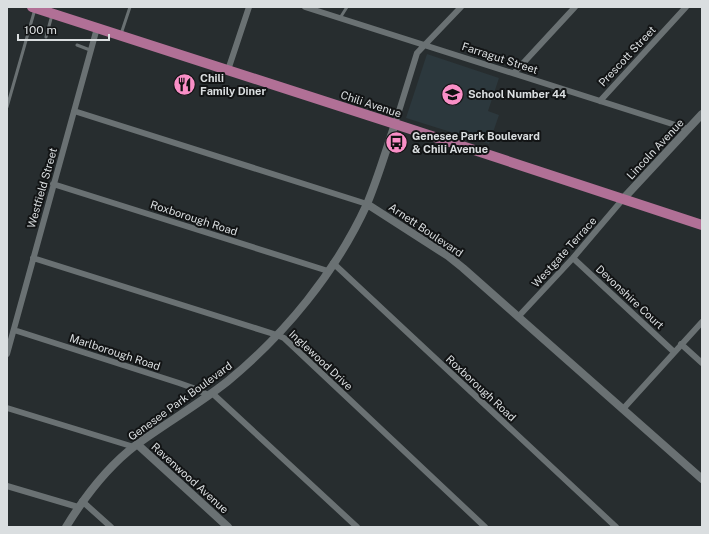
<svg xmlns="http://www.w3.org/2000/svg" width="709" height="534" font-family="'Public Sans',sans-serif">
<rect width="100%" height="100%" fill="#272d2f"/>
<path fill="#2c383d" d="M427,54L499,78L488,111L499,115L489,144L406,118Z"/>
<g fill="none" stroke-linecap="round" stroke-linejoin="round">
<path stroke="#6a7173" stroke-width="3" d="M340,18L347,7
M121,34L130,7
M46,37L52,15
M77,45L90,50
M7,107L35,9"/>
<path stroke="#6a7173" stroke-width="6" d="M305,7L688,129
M228,70L249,7
M514,73L575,7
M600,101L686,7
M74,111L367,204
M395,124L417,53L461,7
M53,184L328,271
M33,258L277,335L284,338L485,527
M573,258L674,352
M333,263L616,527
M518,317L573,258L623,199
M14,330L179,383L196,389L208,395
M681,344L702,363
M7,354L97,28
M212,393L357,527
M7,408L134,447
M623,409L702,322
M7,486L78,507
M82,501L111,527"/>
<path stroke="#6a7173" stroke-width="8" d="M623,199L702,114
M367,204L448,256L463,268L702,479
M137,444L228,527
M66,527C85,496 107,467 136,445C166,423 199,404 228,381C285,334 336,272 367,204C378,178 386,150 395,124"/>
<path stroke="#b17096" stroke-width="10" d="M32,7L395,124L702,225"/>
</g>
<defs>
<symbol id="restaurant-disc" viewBox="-11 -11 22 22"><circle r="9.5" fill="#fa8fc7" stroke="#121415"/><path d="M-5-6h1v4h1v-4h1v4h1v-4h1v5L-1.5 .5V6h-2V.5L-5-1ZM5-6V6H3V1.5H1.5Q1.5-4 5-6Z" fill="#111"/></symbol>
<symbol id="school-disc" viewBox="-11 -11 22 22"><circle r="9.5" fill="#fa8fc7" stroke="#121415"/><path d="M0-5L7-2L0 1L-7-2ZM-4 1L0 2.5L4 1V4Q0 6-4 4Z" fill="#111"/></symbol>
<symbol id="bus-disc" viewBox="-11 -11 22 22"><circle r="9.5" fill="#fa8fc7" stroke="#121415"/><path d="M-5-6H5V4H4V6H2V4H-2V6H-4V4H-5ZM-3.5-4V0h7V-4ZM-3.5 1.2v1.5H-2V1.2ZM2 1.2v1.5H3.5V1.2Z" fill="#111"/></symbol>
</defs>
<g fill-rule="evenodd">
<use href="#restaurant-disc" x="172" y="72" width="25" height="25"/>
<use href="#school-disc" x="440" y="82" width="25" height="25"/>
<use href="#bus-disc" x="384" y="130" width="25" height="25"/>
</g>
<g text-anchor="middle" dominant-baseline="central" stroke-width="4" stroke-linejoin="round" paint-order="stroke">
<g font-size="11" fill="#dadee0" stroke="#121415">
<text transform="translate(627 56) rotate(-47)">Prescott Street</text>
<text transform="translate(500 58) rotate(18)">Farragut Street</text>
<text transform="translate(371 104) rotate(18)">Chili Avenue</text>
<text transform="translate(655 149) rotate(-47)">Lincoln Avenue</text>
<text transform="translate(42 188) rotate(-74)">Westfield Street</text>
<text transform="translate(194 218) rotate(18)">Roxborough Road</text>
<text transform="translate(426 230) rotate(34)">Arnett Boulevard</text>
<text transform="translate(564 252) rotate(-48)">Westgate Terrace</text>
<text transform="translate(630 297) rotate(43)">Devonshire Court</text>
<text transform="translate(115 352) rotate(18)">Marlborough Road</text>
<text transform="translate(321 360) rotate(43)">Inglewood Drive</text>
<text transform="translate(481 388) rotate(43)">Roxborough Road</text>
<text transform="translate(180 401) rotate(-36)">Genesee Park Boulevard</text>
<text transform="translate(190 478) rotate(42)">Ravenwood Avenue</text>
</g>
<g font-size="11" font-weight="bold" fill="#dadee0" stroke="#121415" text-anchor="start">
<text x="200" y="78">Chili<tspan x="200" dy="13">Family Diner</tspan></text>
<text x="468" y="94">School Number 44</text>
<text x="412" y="136">Genesee Park Boulevard<tspan x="412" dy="13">&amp; Chili Avenue</tspan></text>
</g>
</g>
<rect width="709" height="534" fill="none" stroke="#dadee0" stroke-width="16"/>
<path d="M18 34v6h91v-6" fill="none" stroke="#dadee0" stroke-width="2"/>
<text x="24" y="34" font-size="12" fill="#dadee0" stroke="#121415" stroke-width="3" paint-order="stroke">100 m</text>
</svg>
